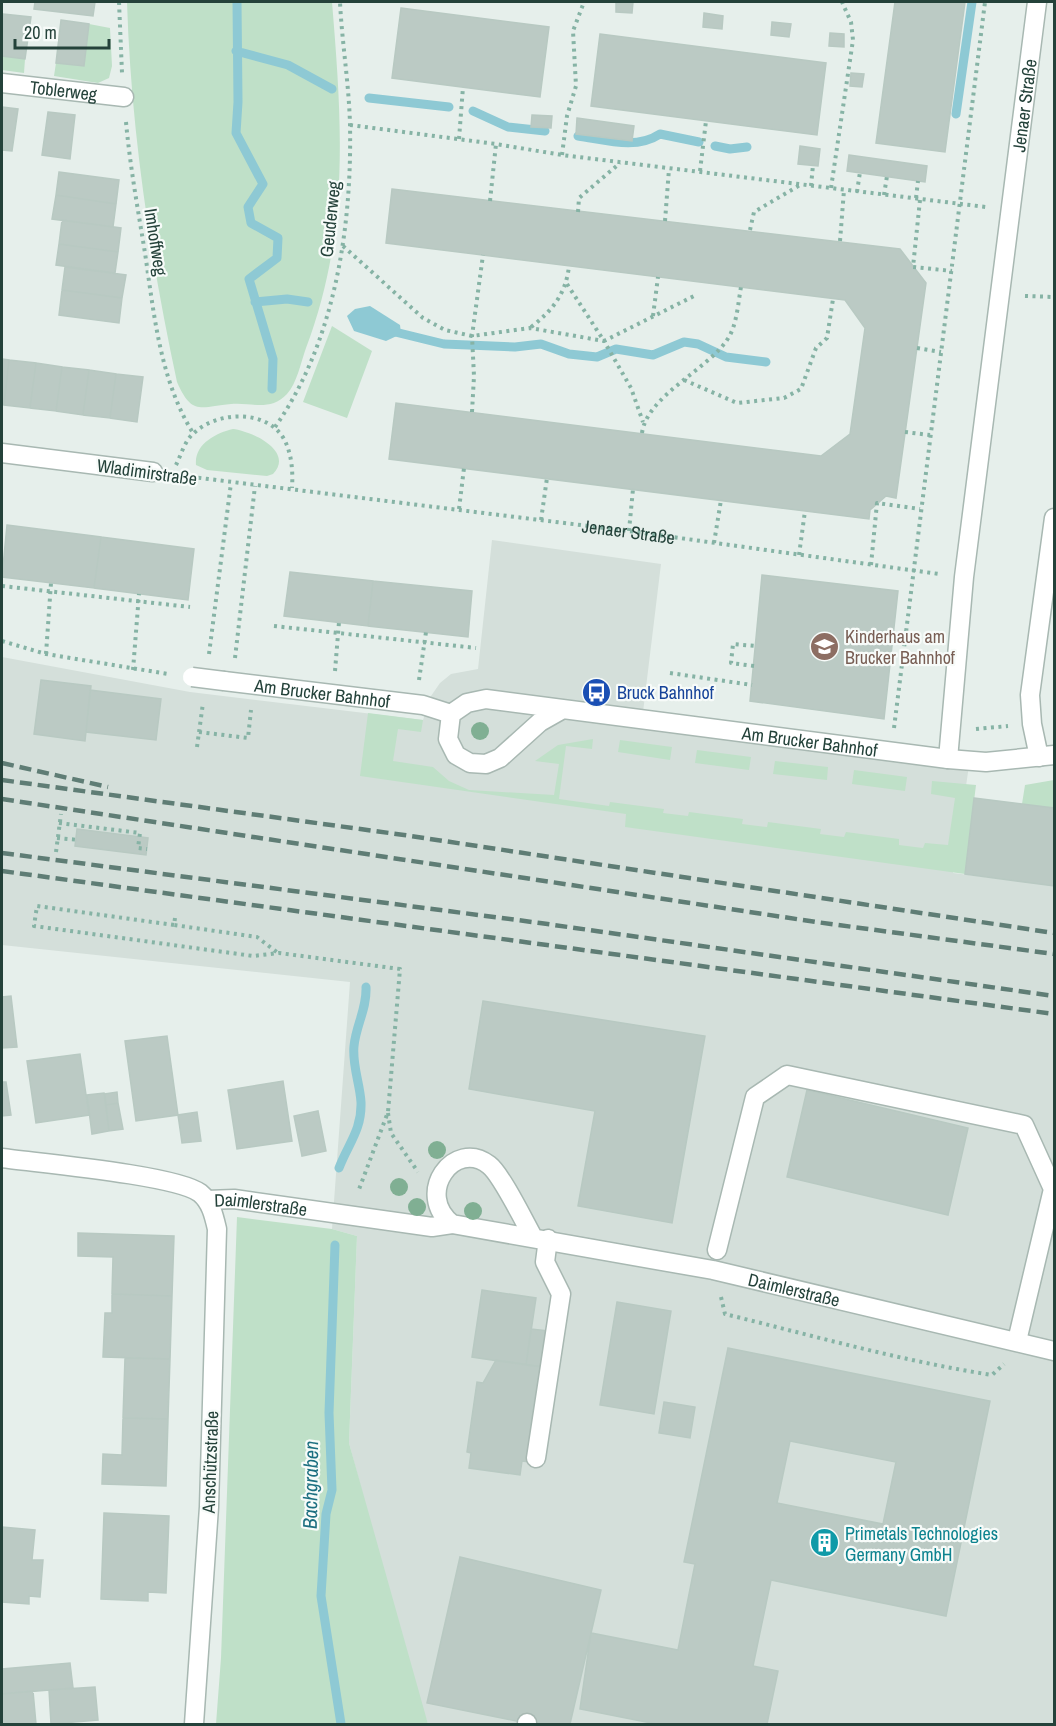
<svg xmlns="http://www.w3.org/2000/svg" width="1056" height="1726" font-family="'Archivo Narrow',sans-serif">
<rect width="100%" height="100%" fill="#e6efeb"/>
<path fill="#d4dfda" d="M492,540L661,564L643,712L970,759L953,873L1054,886V1724H428L417,1695L349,1443L357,1236L332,1229L350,982L2,945V657L190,692L423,720L431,696L440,683L451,674L478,669Z"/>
<path fill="#bfe0c8" d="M127,2H332C342,123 350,232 306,348C301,362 297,383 287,394C270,412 251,402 231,404C200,407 192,416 177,382C150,256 131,130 127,2Z
M89,24L110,28L112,66L109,78L98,83L54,76L56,63L84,66Z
M2,56L25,59L24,73L2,70Z
M332,326L372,351L347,418L303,402Z
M233,429C251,431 295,451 273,474L267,476L207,470L196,465C194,444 216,433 233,429Z
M368,713L423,720L421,732L398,729L393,761L433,767L449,781L469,790L554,795L559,764L535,761L558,745L593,739L592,749L566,746L559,799L609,806L610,802L664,809L663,813L688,816L689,812L743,819L742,824L767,827L768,822L821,829L820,834L844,837L846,832L899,839V845L923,848L925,843L948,845L955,798L931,794L932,781L976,785L965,874L625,827L626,814L360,776Z
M620,740L672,747L670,760L618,752Z
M697,750L751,757L749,770L695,763Z
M775,761L828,767L827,780L773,774Z
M854,770L907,777L905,791L852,784Z
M1054,780V808L1022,804L1025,785Z
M237,1217L332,1229L357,1236L349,1443L428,1724H216L221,1658Z"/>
<path fill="#8ec9d4" d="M370,306L400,325L401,334L386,341L354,331L347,316L355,309Z"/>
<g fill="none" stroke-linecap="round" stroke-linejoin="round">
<path stroke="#8ec9d4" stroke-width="9" d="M237,2L238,102L236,133L263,184L248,207L251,223L278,238L277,258L249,279L273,359L272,389
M236,51L288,65L332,89
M369,98L449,107
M473,111L508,127L545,131
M956,114L972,2
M578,136C606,140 636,150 660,134L699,142
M715,146L730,149L747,147
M255,302L287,299L308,302
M391,331L444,344L515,347L541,344L569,354L597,357L616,349L653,355L684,342L698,344L726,357L766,362
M339,1168C348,1144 362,1130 361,1102C360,1084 352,1065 354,1046C356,1025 367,1009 366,987
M335,1245L329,1413L332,1490L326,1514L321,1596L341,1724"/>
</g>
<path fill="#bbcac4" stroke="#b8c9c2" stroke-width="1.5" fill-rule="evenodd" d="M35,2H95L93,16L34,9Z
M616,2H633L632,13L616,12Z
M895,2H965L945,152L876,143Z
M401,8L549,27L540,97L392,78Z
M704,13L723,16L722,29L703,27Z
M3,14L31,17L25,59L2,56Z
M61,20L89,24L84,66L56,63Z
M772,22L791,24L789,37L771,35Z
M830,33L844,34V47L829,46Z
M600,34L826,63L817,135L591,106Z
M851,73L864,74L862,87L850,86Z
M2,107L18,109L12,151L2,150Z
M48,112L75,115L70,159L42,155Z
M532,115L552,116L551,128L531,127Z
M577,118L634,126L632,141L576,134Z
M800,146L820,149L818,166L798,164Z
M849,155L927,166L925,182L847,171Z
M59,172L119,180L116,204L56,195Z
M392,189L900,249L926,283L896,498L886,496L870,510L869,519L389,459L396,403L821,456L850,434L865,328L845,300L386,243Z
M56,195L116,204L113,227L52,219Z
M62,220L121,228L118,252L59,244Z
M59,244L118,252L115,273L56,265Z
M65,267L126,275L122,298L62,290Z
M62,290L122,298L119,323L59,315Z
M2,359L9,360L4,405L2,404Z
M9,360L36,363L30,408L4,405Z
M36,363L62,367L56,411L30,408Z
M62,367L89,370L83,415L56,411Z
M89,370L116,374L110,418L83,415Z
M116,374L143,377L137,422L110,418Z
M7,525L101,537L94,588L2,577Z
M101,537L194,549L188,600L94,588Z
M290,572L373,581L368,626L284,616Z
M762,575L898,591L884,719L750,701Z
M373,581L472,591L468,637L368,626Z
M41,680L91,686L85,741L34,734Z
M90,690L161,699L156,740L86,732Z
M974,798L1054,808V886L965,874Z
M77,829L148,838L146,855L75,846Z
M11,996L17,1047L2,1048V997Z
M483,1001L705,1036L672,1223L578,1206L595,1111L469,1089Z
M167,1036L178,1115L136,1121L125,1041Z
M80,1054L89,1115L36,1123L27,1061Z
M283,1081L292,1141L237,1149L228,1090Z
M2,1082H6L11,1115L2,1116Z
M807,1090L968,1128L948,1215L787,1177Z
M117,1092L118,1103L106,1105L105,1094Z
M104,1093L109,1131L92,1134L87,1095Z
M118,1103L123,1129L109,1131L106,1105Z
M318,1111L326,1151L302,1156L294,1116Z
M197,1112L201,1141L182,1143L178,1115Z
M78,1233L174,1236L172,1296L112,1294L113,1257L78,1256Z
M482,1290L536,1298L526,1365L472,1357Z
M112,1294L172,1296L170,1359L103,1357L105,1313H112Z
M617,1302L671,1311L654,1414L600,1405Z
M531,1329L548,1331L543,1367L526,1365Z
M728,1348L990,1401L946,1616L771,1580L753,1666L778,1671L767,1724H656L580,1709L591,1633L678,1650L695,1564L684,1562ZM790,1441L896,1462L883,1524L777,1503Z
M125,1358L170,1359L168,1419L123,1418Z
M496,1360L543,1367L529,1462L522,1461L520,1475L469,1468L471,1453L467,1452L477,1382L483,1383Z
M664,1402L695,1407L690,1438L659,1433Z
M123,1418L168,1419L166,1486L102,1484L103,1454L122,1455Z
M104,1513L169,1516L166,1593L148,1592V1601L101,1599Z
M2,1527L35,1530L32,1560H43L40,1597L29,1596V1604L2,1602Z
M460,1557L601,1590L570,1724H531L427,1703Z
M70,1663L73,1688L2,1694V1669Z
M95,1687L98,1720L51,1724L49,1690Z
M33,1691L36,1724H2V1694Z"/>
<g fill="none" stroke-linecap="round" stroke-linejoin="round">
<defs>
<g id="minor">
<path id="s2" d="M2,83L124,97"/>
<path d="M2,453L153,472"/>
<path id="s3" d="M224,681L423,705L451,714"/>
<path id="s4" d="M563,709L540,722L500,758L486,764L470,763L456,755L448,739L451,714L467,703L486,699L948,759L986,762L1054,755"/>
<path d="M1039,757L1032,724L1030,695L1054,518"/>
<path id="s5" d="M948,759L964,577L1037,2"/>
<path d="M2,1158C38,1163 176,1175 200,1193C211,1202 214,1216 217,1229L209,1507L194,1724"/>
<path id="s6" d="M207,1200L234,1199L432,1227L452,1224"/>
<path id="s7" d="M533,1237C524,1221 501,1174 489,1165C454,1138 414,1194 452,1224L713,1270L1054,1351"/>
<path d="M717,1250L755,1097L787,1075L1024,1125L1053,1189L1017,1341"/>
<path d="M536,1458L561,1294L545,1262L548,1239"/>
<path d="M527,1723V1724"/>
</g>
</defs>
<use href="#minor" stroke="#a8b8b2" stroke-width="21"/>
<g stroke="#86b3a5" stroke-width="4" stroke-dasharray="3 4.5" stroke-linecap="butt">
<path d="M119,2L122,73"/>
<path d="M126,122C130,166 138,210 145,253C154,314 160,380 193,433"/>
<path d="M350,125L496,144L562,155L986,207"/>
<path d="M459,139L463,87"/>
<path d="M562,155L567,116L576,86L573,31L584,2"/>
<path d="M700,171L706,121"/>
<path d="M811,186L813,165"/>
<path d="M831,188L853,40L851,22L842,2"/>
<path d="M857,192L860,172"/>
<path d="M884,195L887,176"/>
<path d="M916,198L918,181"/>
<path d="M920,200L913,267L952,271"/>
<path d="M490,201L496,144"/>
<path d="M578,212L579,198L620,163"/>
<path d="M665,221L669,169"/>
<path d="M750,230L754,212L800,185"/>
<path d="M840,241L844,190"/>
<path d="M343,246L423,318L445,330L472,336L530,328L604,341L631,388L643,422"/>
<path d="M567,284L604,341L694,296"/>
<path d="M1025,296L1054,297"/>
<path d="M653,316L658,277"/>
<path d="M531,327C552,311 566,294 569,266"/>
<path d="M917,348L941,352"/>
<path d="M684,380L737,403L784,398L801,389L816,348L827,338L833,299"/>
<path d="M472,412L474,376L472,336L483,255"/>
<path d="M275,427C335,342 352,227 350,125C349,84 342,43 340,2"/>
<path d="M905,432L930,435"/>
<path d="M642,433C647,396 707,370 727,340C737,326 738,303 741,287"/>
<path d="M176,465C181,455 185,440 194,433C217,411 267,409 284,439C292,454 293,472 292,488"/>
<path id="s1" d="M176,475L629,531L939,574"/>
<path d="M459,509L464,468"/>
<path d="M541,520L547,478"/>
<path d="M629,531L633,489"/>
<path d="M714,543L721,500"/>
<path d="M799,555L805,511"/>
<path d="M871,565L877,503L920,509"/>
<path d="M2,586L190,607"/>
<path d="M274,626L476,648"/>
<path d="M2,641L46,654L168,674"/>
<path d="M46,654L51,583"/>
<path d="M209,654L231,483"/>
<path d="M235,658L255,486"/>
<path d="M754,666L731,663L733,644L756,646"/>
<path d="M133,670L139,594"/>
<path d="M335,671L339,622"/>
<path d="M670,673L752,685"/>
<path d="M419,680L426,632"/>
<path d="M894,728L985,2"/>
<path d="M976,729L1008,726"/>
<path d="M199,732L248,738L251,710"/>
<path d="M197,747L203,703"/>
<path d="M59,823L140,833L138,848L147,849"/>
<path d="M57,838L79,840"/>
<path d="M56,852L61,814"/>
<path d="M175,918L174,925L257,937L278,953"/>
<path d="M174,925L37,906L34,926L253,956L279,953L400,969L388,1112L358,1192"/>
<path d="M388,1113L391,1133L418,1172"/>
<path d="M721,1297L725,1314C814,1336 902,1361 992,1375L1004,1364"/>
</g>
<use href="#minor" stroke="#fff" stroke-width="18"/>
<path stroke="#5f7d75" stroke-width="4.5" stroke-dasharray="12 6" stroke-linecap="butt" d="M2,763L108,787
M2,780L404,835L1054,933
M2,799L816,922L1054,954
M2,853L540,923L1054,996
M2,871L1054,1014"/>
<defs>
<path id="minor-bridge" d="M192,677L224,681"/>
</defs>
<use href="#minor-bridge" stroke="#a8b8b2" stroke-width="21" stroke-linecap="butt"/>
<use href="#minor-bridge" stroke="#fff" stroke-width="18"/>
</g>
<g fill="#80af93">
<circle cx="480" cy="731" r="9"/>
<circle cx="437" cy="1150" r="9"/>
<circle cx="399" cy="1187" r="9"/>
<circle cx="417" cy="1207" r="9"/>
<circle cx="473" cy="1211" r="9"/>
</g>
<defs>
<symbol id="school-disc" viewBox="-11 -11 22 22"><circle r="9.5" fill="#8d6e63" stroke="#f7fbf9"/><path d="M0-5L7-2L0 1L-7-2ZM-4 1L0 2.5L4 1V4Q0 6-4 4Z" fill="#fff"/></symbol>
<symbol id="bus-disc" viewBox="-11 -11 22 22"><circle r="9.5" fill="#1a4fb4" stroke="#f7fbf9"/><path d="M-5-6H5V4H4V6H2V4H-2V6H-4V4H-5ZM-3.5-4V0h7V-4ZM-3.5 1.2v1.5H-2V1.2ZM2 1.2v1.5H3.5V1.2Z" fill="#fff"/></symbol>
<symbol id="building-disc" viewBox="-11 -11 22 22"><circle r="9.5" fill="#0f9aa8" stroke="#f7fbf9"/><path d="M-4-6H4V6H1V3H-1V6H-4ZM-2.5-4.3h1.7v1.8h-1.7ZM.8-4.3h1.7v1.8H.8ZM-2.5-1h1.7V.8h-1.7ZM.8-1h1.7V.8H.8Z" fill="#fff"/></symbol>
</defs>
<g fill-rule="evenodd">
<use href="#school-disc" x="808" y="630" width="33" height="33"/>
<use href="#bus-disc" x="580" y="676" width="33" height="33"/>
<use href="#building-disc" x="808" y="1526" width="33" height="33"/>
</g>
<g text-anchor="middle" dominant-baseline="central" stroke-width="4.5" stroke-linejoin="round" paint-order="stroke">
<g font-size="18" fill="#24423a" stroke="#f7fbf9">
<text stroke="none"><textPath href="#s2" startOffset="62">Toblerweg</textPath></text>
<text stroke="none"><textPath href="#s5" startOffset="658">Jenaer Straße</textPath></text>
<text transform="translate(330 219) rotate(-84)">Geuderweg</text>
<text transform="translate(156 242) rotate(81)">Imhoffweg</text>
<text transform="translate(147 472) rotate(8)">Wladimirstraße</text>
<text stroke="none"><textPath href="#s1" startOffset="456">Jenaer Straße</textPath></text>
<text stroke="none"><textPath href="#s3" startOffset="99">Am Brucker Bahnhof</textPath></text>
<text stroke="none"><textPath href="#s4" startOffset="536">Am Brucker Bahnhof</textPath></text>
<text stroke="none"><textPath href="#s6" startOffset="54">Daimlerstraße</textPath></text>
<text stroke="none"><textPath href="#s7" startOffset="543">Daimlerstraße</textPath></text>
<text transform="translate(210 1462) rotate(-88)">Anschützstraße</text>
</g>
<g font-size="18" fill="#785e54" stroke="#f7fbf9" text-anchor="start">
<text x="845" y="636">Kinderhaus am<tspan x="845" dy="21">Brucker Bahnhof</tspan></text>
</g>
<g font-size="18" fill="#164399" stroke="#f7fbf9" text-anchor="start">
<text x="617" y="692">Bruck Bahnhof</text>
</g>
<g font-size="18" fill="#0d838f" stroke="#f7fbf9" text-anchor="start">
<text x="845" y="1533">Primetals Technologies<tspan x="845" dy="21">Germany GmbH</tspan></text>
</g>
<g font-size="20" font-style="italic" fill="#1c6f80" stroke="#f7fbf9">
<text transform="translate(310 1485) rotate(-89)">Bachgraben</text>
</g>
</g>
<rect width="1056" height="1726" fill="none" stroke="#24423a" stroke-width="6"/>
<path d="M15 39v9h94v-9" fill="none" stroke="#24423a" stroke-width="3"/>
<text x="24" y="39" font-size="18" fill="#24423a" stroke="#f7fbf9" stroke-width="4.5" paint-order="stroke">20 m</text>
</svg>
